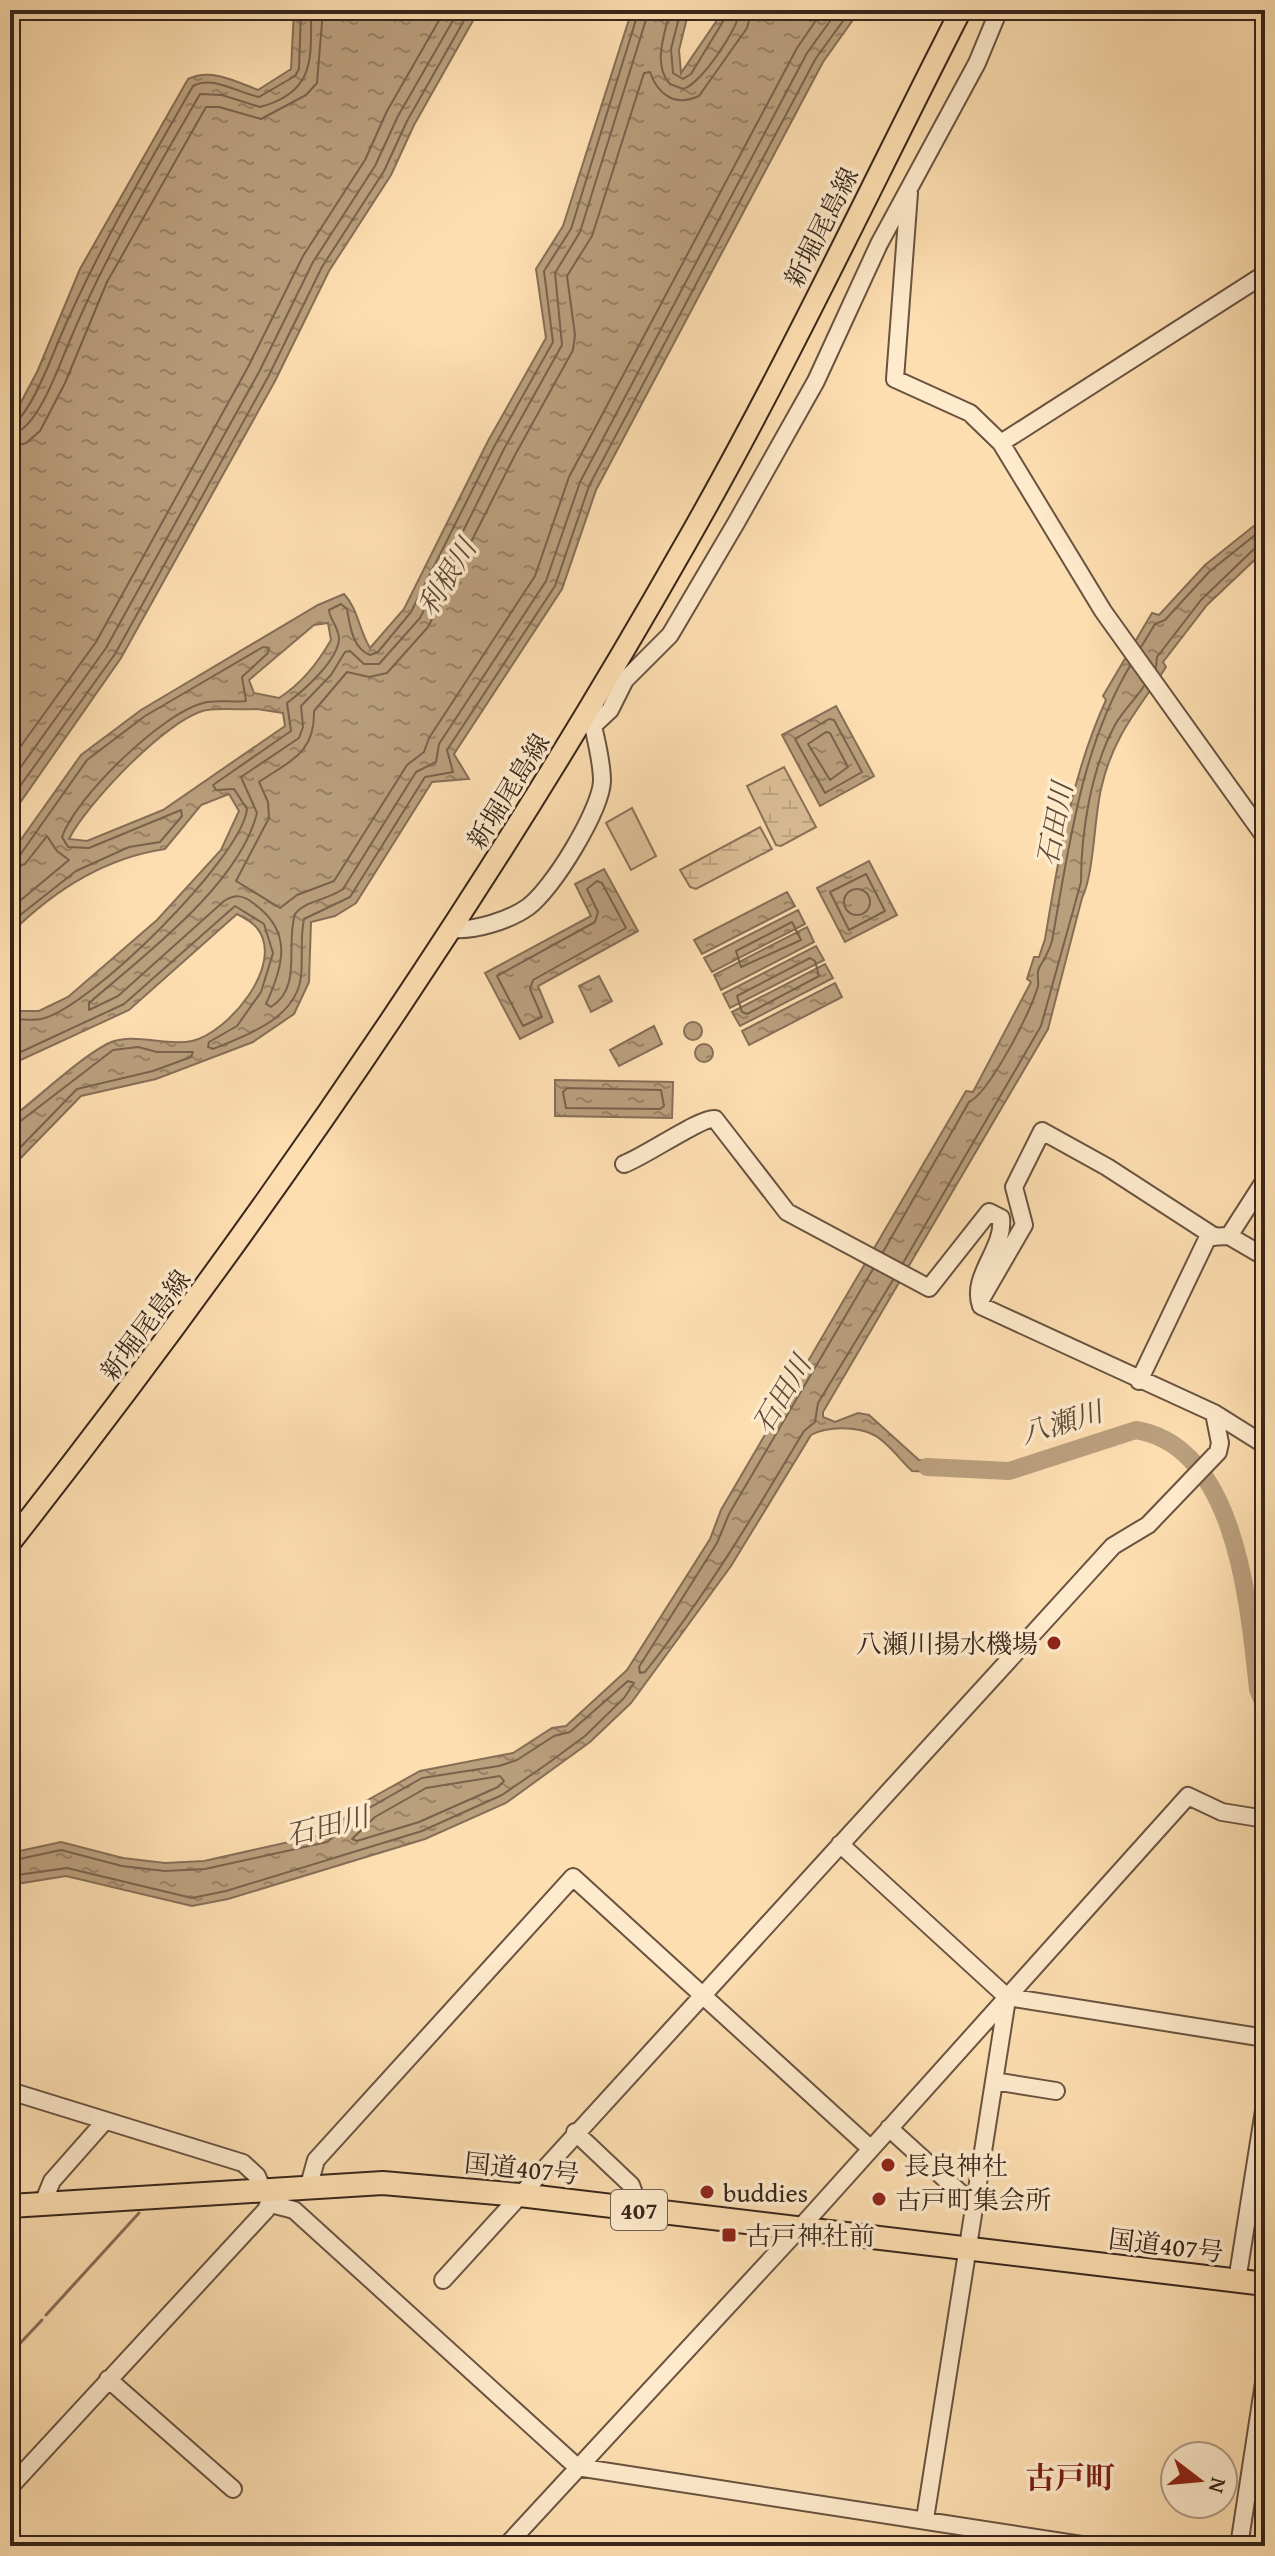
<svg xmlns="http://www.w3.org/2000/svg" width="1275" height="2556" font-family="'Gentium Book Plus','Noto Serif JP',serif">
<defs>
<pattern id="wetland-marsh" width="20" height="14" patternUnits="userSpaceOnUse" patternTransform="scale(2)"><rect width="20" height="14" fill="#dcbf97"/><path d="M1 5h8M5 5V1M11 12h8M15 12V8" fill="none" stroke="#bea482"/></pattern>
<pattern id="water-ripples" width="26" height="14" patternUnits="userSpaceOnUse" patternTransform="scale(2)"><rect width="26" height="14" fill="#ba9f7d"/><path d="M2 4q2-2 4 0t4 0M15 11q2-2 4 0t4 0" fill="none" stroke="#988166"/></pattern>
</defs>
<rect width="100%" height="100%" fill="#fddeb0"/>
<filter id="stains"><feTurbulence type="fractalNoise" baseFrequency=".0025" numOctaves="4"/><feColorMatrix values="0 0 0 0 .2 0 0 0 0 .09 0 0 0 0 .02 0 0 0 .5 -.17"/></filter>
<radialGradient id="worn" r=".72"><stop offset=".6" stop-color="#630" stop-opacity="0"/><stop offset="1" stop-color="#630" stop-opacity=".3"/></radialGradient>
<path fill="#dcbf97" stroke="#8a7259" stroke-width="2" d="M632,808L656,856L631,870L606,823Z"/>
<path fill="url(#wetland-marsh)" stroke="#8a7259" stroke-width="2" d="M784,767L816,827L781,846L776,845L747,786Z
M760,827L772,849L696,889L690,887L680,870Z"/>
<path fill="url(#water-ripples)" stroke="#866e56" stroke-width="2" fill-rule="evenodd" d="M294,10H479L414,125L391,175L329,271L275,381L121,658L10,817V423L38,370L80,269L188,79C211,68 235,81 258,90L291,69Z
M632,10H689L679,50L681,73L724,10H860L823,62L596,490L562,589L454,754L469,779L432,782L356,903L335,916L311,922L309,982L294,1014L253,1042L156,1079L81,1096L10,1169V1119C39,1097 77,1060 107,1044C132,1031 165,1047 192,1041C228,1033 286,964 257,928C252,922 243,917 237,914L129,1010L10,1065V1011H39L68,997L157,920L221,850L239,811L229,794L201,805L165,849C104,858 53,891 10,934V855L81,755L141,710L318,605L344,594C358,609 359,630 370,648L404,609L488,441L546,338L536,269L563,226ZM328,623L331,640C317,664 302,683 279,698L254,693L249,680L314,625ZM257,709L283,713L285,726L163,810L87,841L69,839C86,805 168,717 207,710C223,708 241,710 257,709Z
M1265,517V550L1207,605L1163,662L1166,667C1139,709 1113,735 1101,789C1094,819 1094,874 1082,898L1048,1029L823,1412V1417L835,1422L858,1413L869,1415L919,1460L936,1462L957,1473L912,1471C900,1460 888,1442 874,1435C857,1426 827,1426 811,1435L731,1566L631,1703L590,1742L506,1803L425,1839L228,1899L192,1906L66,1876L10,1885V1853L61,1842L123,1858L165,1863L204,1861L325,1834L364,1802L420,1771L513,1753L552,1728L566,1726L627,1670L710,1539L721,1510L966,1091L973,1092L1031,982L1027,979L1034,957H1039L1045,939C1059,856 1071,777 1106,700L1103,696L1152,613L1159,615L1205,565Z
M836,706L874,776L820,806L782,735Z
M869,861L897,915L845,942L817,888Z
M604,869L638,931L538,986L553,1022L520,1039L485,973L591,916L575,884Z
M787,892L795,906L702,954L694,940Z
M798,910L805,924L712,972L704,958Z
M807,927L814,942L721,990L714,975Z
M816,946L824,960L730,1008L723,994Z
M825,964L833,978L740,1026L732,1012Z
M599,976L612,1001L591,1012L579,986Z
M835,983L842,997L749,1045L742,1031Z
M684 1031a9 9 0 1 1 18 0a9 9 0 1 1-18 0Z
M654,1026L662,1044L619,1066L610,1050Z
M695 1053a9 9 0 1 1 18 0a9 9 0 1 1-18 0Z
M555,1080L673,1082L672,1118L555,1116Z"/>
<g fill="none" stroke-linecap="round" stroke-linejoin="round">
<path stroke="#79624c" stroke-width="2" d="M649,10L580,232L555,273L562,345L504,449L420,618L379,664H364L350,651L345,652L331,675L301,706L303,727L299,738L241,777L257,813C239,885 143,956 89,1003V1010L118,996L224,901C235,894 243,895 253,903C293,931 284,965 266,1004L271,1007C303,987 285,945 295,914C306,900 328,900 343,889L416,772L436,762L439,744L546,581L580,482L807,53L838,10
M670,10C665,33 652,65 670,84L683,89C700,85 739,28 740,10
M681,10L671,49L673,73L683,79L691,74L730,10
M752,10L747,28L699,96C675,107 658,95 650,72L644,73L592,236L567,276L575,335L573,350L515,455L428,627L387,673L369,677L347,672L314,711C315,753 291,760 259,782L268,802L269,818L236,881L280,908L297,895L334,881L407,765L424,752L429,738L535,576L569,477L797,48L823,10
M10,424C27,423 51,359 58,342C96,253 145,170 193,86C213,75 238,93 259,97L295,76L299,69L301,10
M10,434C36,433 58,368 68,345C104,257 153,176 200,94L222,95L260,107C316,92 311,58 311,10
M10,447L26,443L40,431L65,383L107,282L206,107H219L261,119L306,95L317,83L323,10
M1141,647L1155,624L1165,620L1210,571L1265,527
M1156,667L1157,657L1201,600L1255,548L1265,545
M829,719L834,720L862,772L825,793L795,739Z
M826,732L830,733L848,767L830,780L808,744Z
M10,761L96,642L248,367L303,256L365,160L387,111L445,10
M10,782L106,648L259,372L313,262L375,166L398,116L459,10
M10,800L115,654L268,377L322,267L384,171L407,121L470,10
M10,859L20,855L87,760L145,716L263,647L269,648L268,653L242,677L246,701C232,703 216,699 203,703C161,714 76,797 62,837L68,847L89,848L181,810L182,816L160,842L129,847L76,871L10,923
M10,869L25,864L47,836L57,851L69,860L10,909
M866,874L885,911L849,930L830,892Z
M597,881L602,883L626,928L533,980L530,989L542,1017L523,1026L497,976L595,922L598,912L587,889Z
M844 902a13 13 0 1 1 26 0a13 13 0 1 1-26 0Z
M792,922L801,940L741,967L736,951Z
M810,958L815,961L819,976L747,1014L742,1012L737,996Z
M10,1018C19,1019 31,1021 41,1019C88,1010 242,858 247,809L234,789L216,790L213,785L291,731L287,703C303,691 339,660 339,638C338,626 329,618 329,610L341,604L347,609C350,625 352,648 370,655L378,652L411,612L495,445L553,342L544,271L571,229L639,10
M10,1057L124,1004L235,906L264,924L273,953L261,992L237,1026L209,1042L208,1047L213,1049C246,1036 297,1018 301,976C303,957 300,937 304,919L350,897L425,777L453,772L447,750L555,586L589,486L816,58L851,10
M567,1088L661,1090L664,1106L660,1109L566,1108L563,1092Z
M10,1124L18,1123L113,1050L138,1047L157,1052H193L191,1057L153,1071L77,1089L10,1158
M883,1252L969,1102C989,1093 1032,1010 1038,986C1039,979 1036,975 1039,968C1044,959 1049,952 1052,941C1069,847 1081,748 1130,666
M903,1263L1041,1026L1081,882C1081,832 1091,769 1115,725C1124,709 1135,700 1144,686
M873,1269L729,1514L717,1543L639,1667L640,1673L645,1672C705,1597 755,1513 804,1431L815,1422L818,1403L893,1280
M500,1776L504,1781L498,1787L419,1822L357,1841L352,1839L375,1817L426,1788Z
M10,1861L61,1850L122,1866L165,1871L205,1869L327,1842L369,1808L422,1778L499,1766L517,1760L554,1736L570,1732L628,1681L634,1683L624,1698L585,1736L547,1764L502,1795L422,1831L226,1891L192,1898L67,1868L10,1876"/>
<path stroke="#866e56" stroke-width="3" d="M46,2315L139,2213
M10,2354L42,2320"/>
<path stroke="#ba9f7d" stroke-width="18" d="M927,1467L1009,1471L1136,1430C1238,1447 1249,1609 1258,1689L1265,1707"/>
<defs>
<path id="minor" d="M909,193L895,379L970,413L1001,443L1103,611L1265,837
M1001,443L1265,274
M593,726L610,710L625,680L670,635L736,523L816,381L879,244L977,63L999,10
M453,929C475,931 510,920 528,907C552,890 601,810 602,781C602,763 597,744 593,726L584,721
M624,1164C644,1157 703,1116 715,1119L787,1212L929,1288L989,1212L1001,1218C1005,1249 970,1276 981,1306L1214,1413L1265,1445
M1229,1236L1265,1180
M980,1301L1024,1225L1014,1187L1042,1131L1107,1167L1215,1237
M1139,1381L1208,1237L1229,1236L1265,1257
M840,1844L1007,1997L1265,2038
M994,2081L1056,2091
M10,2091L243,2163L257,2176L262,2188
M889,2128L976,2207
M575,2132L631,2185L640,2210
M309,2185L316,2160L573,1877L871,2149
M43,2203L52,2181L105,2121
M271,2204L294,2210L577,2467L1088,2546
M443,2280L1113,1546L1148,1525L1218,1452L1220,1443L1214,1413
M1237,2281L1265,2104
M108,2379L233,2489
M10,2487L266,2210L272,2194
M925,2519L1007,1999
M506,2546L809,2218L1188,1796L1222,1812L1265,1819
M1239,2546L1265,2376"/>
<path id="major" d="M10,1543C259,1226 487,894 686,543C785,370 870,188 961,10"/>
<path id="highway" d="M10,2206L383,2183L520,2195L1265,2284"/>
</defs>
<use href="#minor" stroke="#695340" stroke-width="20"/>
<use href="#major" stroke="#38251b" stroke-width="24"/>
<use href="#highway" stroke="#38251b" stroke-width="26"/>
<use href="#minor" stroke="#feeacc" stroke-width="16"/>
<use href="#major" stroke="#fddeb0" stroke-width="20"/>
<use href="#highway" stroke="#fddeb0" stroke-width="22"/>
</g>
<g fill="#8f2418" stroke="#feeacc" stroke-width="3">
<circle cx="1054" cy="1643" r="8"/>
<circle cx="888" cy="2165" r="8"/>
<circle cx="707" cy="2192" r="8"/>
<circle cx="879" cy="2199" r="8"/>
<rect x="721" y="2227" width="16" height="16" rx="4"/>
</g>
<g text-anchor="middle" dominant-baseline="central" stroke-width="7" stroke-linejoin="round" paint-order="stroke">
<rect fill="#feeacc" stroke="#736050" stroke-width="2" x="611" y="2190" width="56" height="40" rx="6"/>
<g font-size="24" font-weight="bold" fill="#38251b">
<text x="639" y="2210">407</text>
</g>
<g font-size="26" fill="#38251b" stroke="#feeacc">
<text transform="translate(821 227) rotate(-63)">新堀尾島線</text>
<text transform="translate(508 791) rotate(-58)">新堀尾島線</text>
<text transform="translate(145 1325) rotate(-53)">新堀尾島線</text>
<text transform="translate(522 2168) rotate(6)">国道407号</text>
<text transform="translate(1166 2245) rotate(7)">国道407号</text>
</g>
<g font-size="26" fill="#38251b" stroke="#feeacc" text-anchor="start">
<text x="1038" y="1643" text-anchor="end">八瀬川揚水機場</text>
<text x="904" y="2165">長良神社</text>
<text x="723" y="2192">buddies</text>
<text x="895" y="2199">古戸町集会所</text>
<text x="745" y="2235">古戸神社前</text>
</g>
<g font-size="28" font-style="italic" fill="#5f4a38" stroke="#feeacc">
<text transform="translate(446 577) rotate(-58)">利根川</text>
<text transform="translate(1054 824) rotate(-79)">石田川</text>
<text transform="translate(781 1394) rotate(-59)">石田川</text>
<text transform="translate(1061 1422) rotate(-17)">八瀬川</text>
<text transform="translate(327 1825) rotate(-14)">石田川</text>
</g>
<g font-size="30" font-weight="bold" fill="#7a1f14" stroke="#feeacc">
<text x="1070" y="2477">古戸町</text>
</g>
</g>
<rect width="1275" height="2556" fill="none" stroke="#fddeb0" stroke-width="40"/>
<rect x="12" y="12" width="1251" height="2532" fill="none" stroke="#38251b" stroke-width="4"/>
<rect x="20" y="20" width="1235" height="2516" fill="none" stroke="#38251b" stroke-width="2"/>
<g transform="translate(1199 2480) rotate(106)"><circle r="38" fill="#feeacc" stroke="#af9b85" stroke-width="2"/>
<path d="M0-6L14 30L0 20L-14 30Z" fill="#8f2418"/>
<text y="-12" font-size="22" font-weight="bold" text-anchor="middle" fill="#38251b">N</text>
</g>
<rect width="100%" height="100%" filter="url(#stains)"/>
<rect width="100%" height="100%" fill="url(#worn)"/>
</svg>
